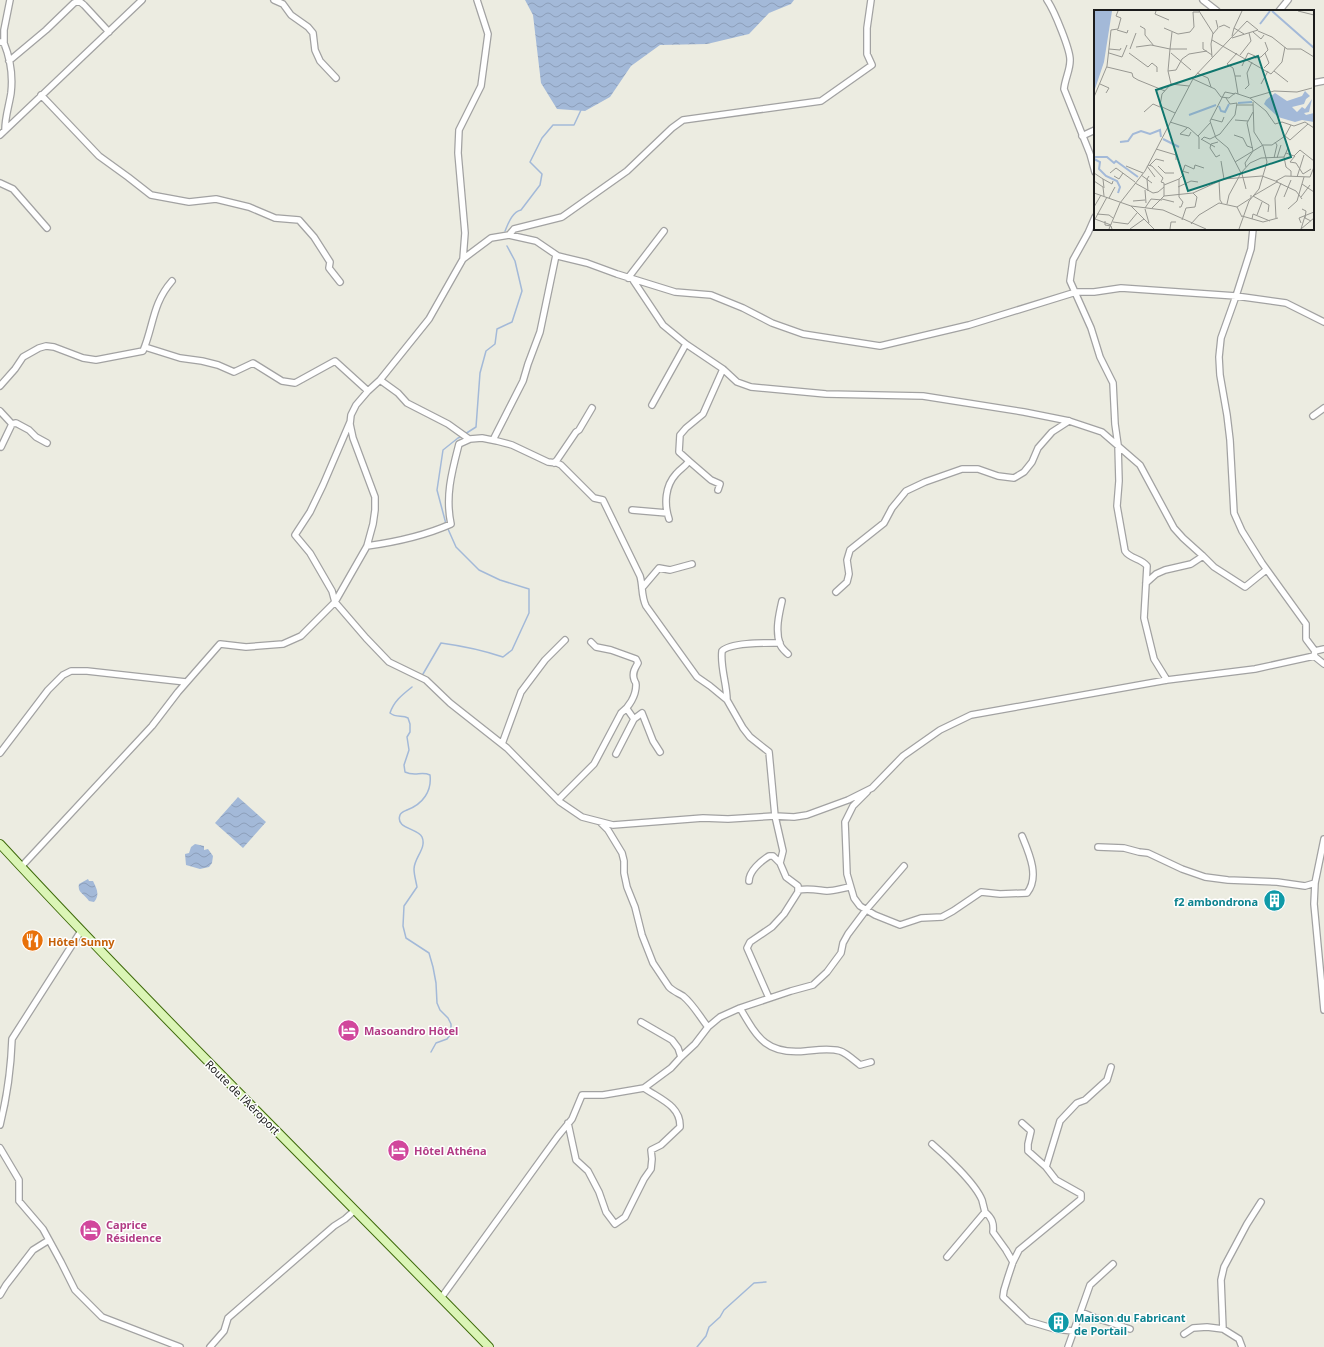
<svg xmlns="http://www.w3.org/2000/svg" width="1324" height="1347" font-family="'Noto Sans',sans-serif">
<defs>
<pattern id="water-waves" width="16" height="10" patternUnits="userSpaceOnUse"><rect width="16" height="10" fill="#a3b9d8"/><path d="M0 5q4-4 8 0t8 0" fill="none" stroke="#8c9eb9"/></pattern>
</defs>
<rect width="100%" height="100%" fill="#ecece1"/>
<path fill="url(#water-waves)" d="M525,0H794L791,4L769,13L749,34L707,44L660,45L631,66L610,97L585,111L557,109L541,83L533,15Z
M238,797L266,822L243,848L215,823Z
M195,844L204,846V850L208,849L213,856L212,863L209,867L200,869L186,865L185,854L189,853L191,847Z
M88,879L89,881H93C97,889 100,895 94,902L89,901C85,894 77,893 79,884Z"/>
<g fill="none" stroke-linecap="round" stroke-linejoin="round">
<path stroke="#a3b9d8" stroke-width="1.5" d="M505,231C508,224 512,212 521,210L540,185L542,174L530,162L542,138L553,125H574L581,110
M465,434L476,427L480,373L486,351L495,344L497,329L512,322L522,291L515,261L507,246
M446,524L437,490L443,450L458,438L463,436
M423,674L441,643C463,646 482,650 503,657L512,650L529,613V589L500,580L479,570L456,547L448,529
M412,687C402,695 394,701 390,713C396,718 402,715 408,718L410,724V732L407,737L409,750L404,765L405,772C415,777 421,771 430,775C432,791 423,804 407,810C405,811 401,812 400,815C395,829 418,828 422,837C427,848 414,858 414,869C414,875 416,881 417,887L404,906L403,926L406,938L429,953L433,967L436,983L437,1003L440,1010L448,1018L451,1024V1034L447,1039L436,1043L431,1052
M697,1347L706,1336L709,1327L720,1317L724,1310L754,1283L766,1282"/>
<defs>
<path id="minor" d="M274,0L283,4L291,15L308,27L313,33L315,50L320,61L336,78
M1047,0C1054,10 1071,51 1070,61C1070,70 1065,79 1064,89L1090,154L1095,172
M1203,0L1217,11
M1279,11L1288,0
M0,42L4,43C10,58 13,76 11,93C9,106 5,117 5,130
M4,43V30L10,0
M9,61L46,30L74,3L79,1L84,5L109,32
M1313,83L1324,81
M41,95L99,156L128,177L151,195L189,202L216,199L249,207L275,218L299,220L314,237L330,262L329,268L340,282
M0,135L142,0
M1082,136L1095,130
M0,183L13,189L47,228
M1095,217L1088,233L1073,260L1070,281L1091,328L1100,357L1113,383L1115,424L1118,445L1119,481L1117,506L1125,551C1130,559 1141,558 1147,566L1144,618L1154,659L1167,680
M1253,229L1251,249L1236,296L1221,338L1219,357L1220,375L1227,415L1230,440L1234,513L1242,531L1262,563L1306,624V639L1315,651L1314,656
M509,235L536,241L558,256L587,263L617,274L675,292L711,295L743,308L772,323L803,334L880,346L969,325L1076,292H1094L1121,288L1236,296L1286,303L1324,322
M463,259L465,233L458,153L459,130L481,86L488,34L477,0
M628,278L664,231
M633,280L663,325L686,344L723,369L737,382L751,387L826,394L923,396L1024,412L1069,421L1102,432L1140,465L1174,528L1183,538L1203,556L1214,567L1245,587L1266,570
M145,347L180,358L202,361L218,365L234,372L253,363L282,381L295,383L335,361L368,391
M380,380L398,393L407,403L448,424L469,439
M0,386L15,369L23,357L39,348L46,346L54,347L83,358L96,360L143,351C154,325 152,304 172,281
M652,405L686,344
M0,411L12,424L1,447
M1313,416L1324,408
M350,422L323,485L310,512L295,535L310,553L332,591L335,602L366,638L389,662L426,680L450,703L507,748L560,802L582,817L613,825L703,818L728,819L775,816L794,817L807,815L848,800L872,788L903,756L940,730L971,715L1167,680L1255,669L1314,656L1324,664
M12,424L16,423L29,430L36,437L47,443
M493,440L523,381L528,364L540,332L556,255
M689,461L711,480L720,484L718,490
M554,463L557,460L576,432L579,430L592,408
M632,510L667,513
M669,519C664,504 665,486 676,474C681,468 684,468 689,461L679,452L680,435L686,428L703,414L723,369
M367,546C396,542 424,536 451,524C445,496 452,471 459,444L470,439L482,438L497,441L512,445L548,462L557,463L561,465L594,498L603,500L640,576C643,586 641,596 646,606L697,677L710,686L727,700L743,728L750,737L769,752L775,816L783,851L780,863L786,877L798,886V892L784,914L772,927L750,942L747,948L769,998
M1146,583L1156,574L1165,570L1191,564L1203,556
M642,588L659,568L670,570L692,564
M836,592L847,582L849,574L847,560L850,550L884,523L892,508L906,491L925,482L962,469H978L998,476L1014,478L1024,472L1032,462L1038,448L1052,432L1069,421
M782,601C779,614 775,631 780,644C781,648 785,651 788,654
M1315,651L1324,649
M727,700C727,684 720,667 722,651C731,642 767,643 780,643
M627,709L634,719
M502,744L521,692L545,660L565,640
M0,753L48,690L63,675L71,671H87L186,682
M616,754L634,719L642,713L653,741L660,752
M867,792L853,806L845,822L847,874L854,898L860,906L875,915L900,925L921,918L942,917L953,911L981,892L1000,894L1027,893C1040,877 1029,853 1022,836
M558,800L594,764L621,713C629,707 636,696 636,685C636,681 635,683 634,679C632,673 635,668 638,663L636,659L611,650L596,647L591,642
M601,823L608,830L622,853L624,861V873L627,887L635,907L642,935L653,963L669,987C673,991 678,993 683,996C693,1004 700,1017 708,1027
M1324,839L1315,883L1314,904L1324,1010
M1098,847L1124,848L1139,852L1148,853L1182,869L1205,877L1228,880L1277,882L1305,886L1315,883
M21,867L152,726L178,692L220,644L246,647L283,644L301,636L335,602L367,546L373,524L375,510V497L353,438L350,424L351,415L356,405L368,391L380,380L429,319L463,259L491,238L509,235L514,229L562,217L627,171L672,128L683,120L821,101L872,65L867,54V28L871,0
M749,881C749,871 761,861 769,856H773L780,863
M798,890C809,888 817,890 827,891C835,891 843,888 850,887
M740,1008L791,991L813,985L827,972L841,953L843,943L848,934L866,910L904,866
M641,1022L672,1040L678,1048L681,1057
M568,1123L576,1160L588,1171L599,1192L606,1212L615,1224L625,1217L644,1179L651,1169L652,1159L651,1150L661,1145L680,1127C681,1106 660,1099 644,1088
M1022,1123L1031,1131L1028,1144V1151L1046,1167
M0,1125C7,1097 11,1068 12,1039L81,931
M932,1144C946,1156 975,1183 982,1200C983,1204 984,1208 985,1212
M0,1148L19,1180V1201L43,1229L61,1262L75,1290L102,1317L180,1347
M947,1257L985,1212C992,1218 994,1223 993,1232L1006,1250L1013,1262
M0,1295L6,1285L33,1250L49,1240
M441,1298L558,1136L572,1119L582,1095H603L644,1088L671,1068L681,1057L695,1044L708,1027L720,1017L740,1008C758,1039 767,1055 806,1051C817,1050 829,1048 840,1051C845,1052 855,1061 860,1065L871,1062
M1081,1312L1093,1317L1130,1329
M1073,1331L1055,1329L1028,1321L1003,1297L1004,1290L1008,1277L1013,1262L1019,1250L1081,1199V1194L1056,1180L1046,1167L1060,1121L1077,1103L1085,1100L1107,1080L1111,1067
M1184,1334L1193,1328L1207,1327L1223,1329
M210,1347L224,1331L228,1318L334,1226L345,1219L354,1211
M1068,1347L1090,1285L1113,1264
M1242,1347L1239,1339L1223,1329L1221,1280L1224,1267L1247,1224L1261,1202"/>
<path id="secondary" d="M0,844C159,1016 326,1179 489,1347"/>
</defs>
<use href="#minor" stroke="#a2a2a2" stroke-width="8"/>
<use href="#secondary" stroke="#3e6a0a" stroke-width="10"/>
<use href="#minor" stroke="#fff" stroke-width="5.5"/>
<use href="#secondary" stroke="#dbf5b6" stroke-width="8"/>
</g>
<defs>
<symbol id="building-disc" viewBox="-11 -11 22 22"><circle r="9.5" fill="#0f9aa8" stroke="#fff"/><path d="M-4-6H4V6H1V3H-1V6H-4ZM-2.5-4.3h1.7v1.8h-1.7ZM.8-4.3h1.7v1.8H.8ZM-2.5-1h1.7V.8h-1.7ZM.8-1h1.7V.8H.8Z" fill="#fff"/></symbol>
<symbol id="restaurant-disc" viewBox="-11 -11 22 22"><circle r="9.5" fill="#e8710a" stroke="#fff"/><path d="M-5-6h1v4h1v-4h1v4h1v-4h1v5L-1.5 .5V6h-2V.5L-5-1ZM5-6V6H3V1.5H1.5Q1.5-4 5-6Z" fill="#fff"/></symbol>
<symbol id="hotel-disc" viewBox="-11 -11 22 22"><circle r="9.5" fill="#d1479c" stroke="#fff"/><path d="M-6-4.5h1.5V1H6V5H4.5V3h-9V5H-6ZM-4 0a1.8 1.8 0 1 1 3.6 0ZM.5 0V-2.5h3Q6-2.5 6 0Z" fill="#fff"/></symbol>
</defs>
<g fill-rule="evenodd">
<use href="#building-disc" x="1262" y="888" width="25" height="25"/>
<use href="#restaurant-disc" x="20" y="928" width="25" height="25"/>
<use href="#hotel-disc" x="336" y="1018" width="25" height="25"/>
<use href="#hotel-disc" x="386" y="1138" width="25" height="25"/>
<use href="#hotel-disc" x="78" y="1218" width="25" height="25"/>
<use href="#building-disc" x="1046" y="1310" width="25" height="25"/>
</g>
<g text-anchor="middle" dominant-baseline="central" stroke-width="3" stroke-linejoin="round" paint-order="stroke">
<g font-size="11" font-weight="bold" fill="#0d838f" stroke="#fff" text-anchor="end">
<text x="1258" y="901">f2 ambondrona</text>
<text x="1074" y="1317" text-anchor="start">Maison du Fabricant<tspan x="1074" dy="13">de Portail</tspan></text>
</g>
<g font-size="11" font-weight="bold" fill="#c56008" stroke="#fff" text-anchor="start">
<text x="48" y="941">Hôtel Sunny</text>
</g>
<g font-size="11" font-weight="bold" fill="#b23c85" stroke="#fff" text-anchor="start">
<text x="364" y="1030">Masoandro Hôtel</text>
<text x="414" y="1150">Hôtel Athéna</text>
<text x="106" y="1224">Caprice<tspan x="106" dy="13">Résidence</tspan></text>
</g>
<g font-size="11" fill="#1b1b1b" stroke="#fff">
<text transform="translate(243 1097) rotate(45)">Route de l'Aéroport</text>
</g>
</g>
<g transform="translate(1094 10)">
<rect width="220" height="220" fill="#ecece1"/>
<path d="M0,1H18L10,52L0,82ZM211,81L216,86L212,89L210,94L198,97L203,102L208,97L211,99L218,89L215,102L210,103L212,105L220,103V112L208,110L201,112L184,107L170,94L172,90L181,83L193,91L208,86Z" fill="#a3b9d8"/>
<path fill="none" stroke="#a3b9d8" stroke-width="2" d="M178,1L220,38M166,14L176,1M144,93L158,92M125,96L127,101L131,102L135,94M95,105L122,95M69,129L85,137M26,132L34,131L39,124L47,121L56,124L66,120L67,127M1,147H13L20,153L22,151L44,167M0,149L6,152L5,159L12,166L23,171L26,177L24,183"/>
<path fill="none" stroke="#989892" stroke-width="1" d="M62,1L61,4L75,10M105,1L119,23L117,34L118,47M204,1L220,5M46,16L51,19V25L60,36M125,17L130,15L136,18M70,18L84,24L96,22L100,17L99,2H105M140,18L148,1M23,20L33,23L34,20M164,21L178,27L193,39H207L220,47M78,22L76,39H93M159,22L167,29L170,25M119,24L124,18L122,10M138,26L140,18L150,24M118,30L177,64L188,52L191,37M109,32V39L118,45M42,37L57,35L76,39L74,61L82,60L88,49L95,44L113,41M15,39L26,40L27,38M36,39L42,23M15,43L28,47L33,35M35,43L54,57L58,53L63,57V62M77,43L97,60M143,43L133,54L139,58L141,66H147M146,45L157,31L155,23M161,48L167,47L174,40L171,32M148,56L154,43L161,46L155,50M13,57L38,63L39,67L44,70L71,81M170,58L175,53L171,43M74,61L77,74M180,61L194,72M103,63L114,68L117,77M141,66L144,84M99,69L121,79L127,87L135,88L141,83L156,88L172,101L181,114L188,112L200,116L211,112L220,118M6,74L15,78L12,83M167,74L174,61M151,79L155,75L153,63L158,52M0,87L13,56L17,20L24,19L27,8L22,6L24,1M156,88L180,81L203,82L218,78M143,95H159M50,102L59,94L66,97M81,103L66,96L68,84L77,74L95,76M117,109L128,112L130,107M141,110L154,111M76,112L95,118L105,127V139M93,118L86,124L95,126L97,122M140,125L149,128L153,136L159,138M104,126L117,112M191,126L197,115M107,129L121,137M107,130L110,127L116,129L126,124L141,105L143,93L136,94L132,88M124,132L117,134L116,138L122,147L126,145M194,138L190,147L192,157L197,161V166M62,139L82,145V150M192,143L200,146L206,140L220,151M201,146L196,152L202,153L209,164L217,159M180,148L183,135L181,132M183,148L187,135M127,151L130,169M141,152L169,135H178L191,126L196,130L214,114M54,155L58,156L69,168L67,172L70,173V186M32,156L49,163M53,156L61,167M55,156L62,149L70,151M64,156L71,163H80M152,157L151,153L159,141L153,113L159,102M89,161L91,155L100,159L101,155L110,158M0,163L9,169L10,178M16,163L22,158L41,172M147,163L156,153L167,148L190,147M148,164L152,179M47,165L58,173M20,166L25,169L29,163M203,167L210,145M9,169L18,174L19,171M85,169V187L89,192L87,197H85M0,171L9,177L10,186M125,171L126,190L128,193M182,171L191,166L216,167L220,157M41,173L59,183L64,182L70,177M208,174L220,182M70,175L85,169L89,165L88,161L95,163M84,177L97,171L104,172M51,180L52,193M54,181L53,169L55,166M0,183L37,196L69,200L112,219M159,186L183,172L202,181L208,189M159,186L175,195L174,202M190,187L197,170M207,187L216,175M15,188L21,177M68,189L80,192M39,191L51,190M133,194L135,185L147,163L134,138L122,128L116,111L131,82L141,84M37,196L60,219M0,197L7,185M143,197L157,188V185M51,198L57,189L68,190M58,198L70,186L99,183L130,169L168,166L184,172M51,199L55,213M194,199L203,191L210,167M208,199L212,201L211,208L217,211M3,204L15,205L19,208M163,205L168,192M148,206L169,212L184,208M211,206L207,219L220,208M182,208L181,188L187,173M1,209L17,215M158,209L159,204L176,211M88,210L92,198L101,197L103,187L99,183M0,211L13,187M11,211V215L17,216L18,219M19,212L34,214L43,203M207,213L205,208L220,202M97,214L105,205L125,193L143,197L148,207M15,219L26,193L51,161L100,67L153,11L164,20L138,28M36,219L50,209M76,219L77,212H82M145,219L155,191L165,179L173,152L169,136L160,122L159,92"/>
<path fill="#0f766e" fill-opacity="0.15" stroke="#0f766e" stroke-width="2" d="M164,46L197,147L94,181L62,80Z"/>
<rect width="220" height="220" fill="none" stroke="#1b1b1b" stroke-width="2"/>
</g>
</svg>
